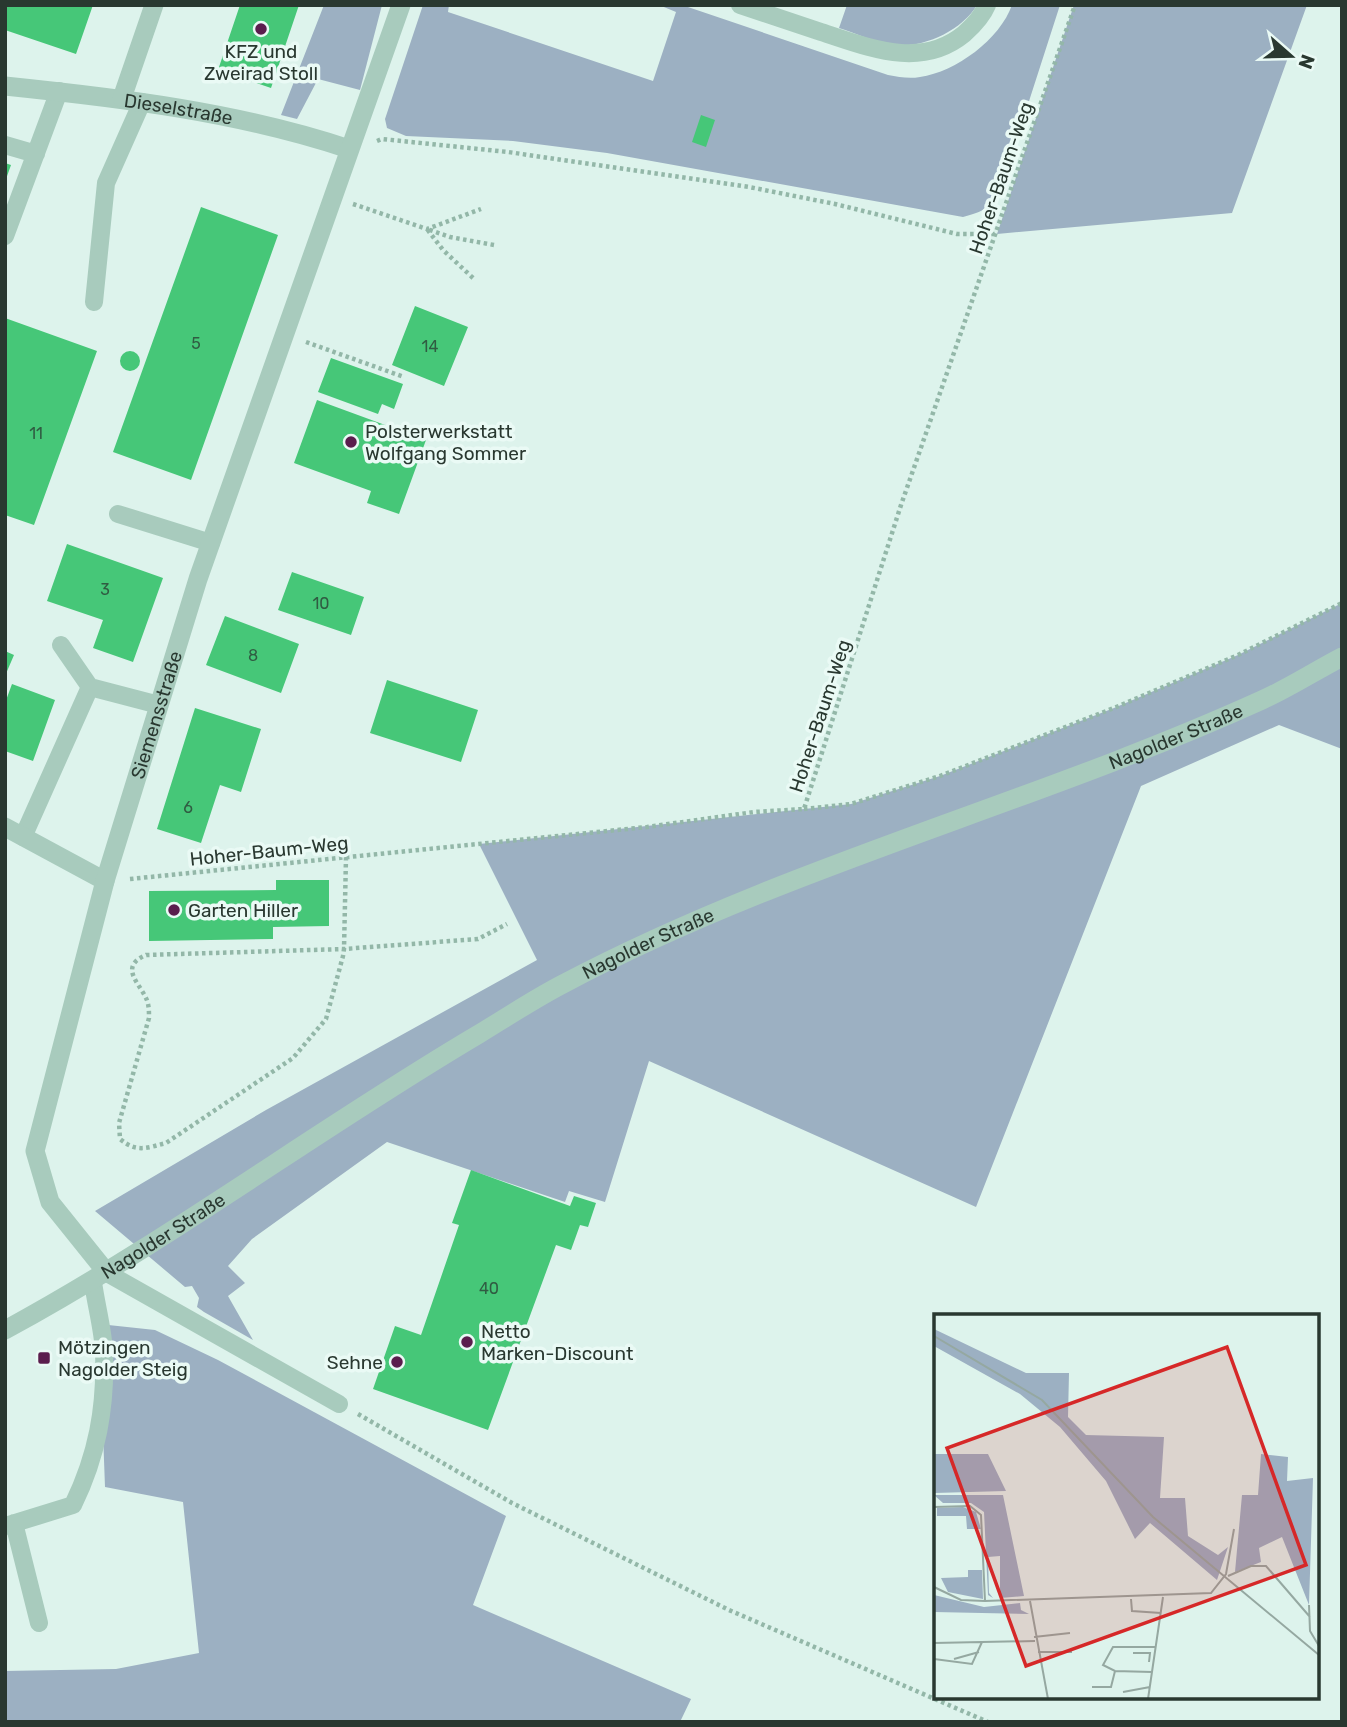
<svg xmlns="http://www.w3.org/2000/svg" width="1347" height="1727" font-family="Rubik,sans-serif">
<rect width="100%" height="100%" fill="#ddf3ec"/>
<path fill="#9cb0c2" d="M324,5H382L360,90L318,79L297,119L281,115Z
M423,5H449L448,12L653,81L676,12L659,5H682L888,75C899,77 909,79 920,77C956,72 1000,39 1012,5H1060L1001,188C992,207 983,212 963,217L607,153L513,141L406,136L387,128L385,119Z
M847,5H977C961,32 921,49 891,45C874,42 855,33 839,28Z
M1074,5H1307L1232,213L997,234Z
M1342,603V749L1279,725L1141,786L976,1207L649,1061L605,1202L569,1191L565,1202L387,1142L252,1239L228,1266L245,1283L228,1296L253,1340L204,1312L197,1307L199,1298L192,1286L185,1287L95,1211L266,1110L537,960L479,844L851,804L940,776L1114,708L1238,655Z
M99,1324L155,1330L218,1360L506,1516L473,1605L691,1699L680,1722H5V1671L116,1669L199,1653L183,1502L105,1487Z"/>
<path fill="#46c778" d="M5,5H93L76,54L5,30Z
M240,5H299L271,88L218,70Z
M701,115L715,120L706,147L692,142Z
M5,163L11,165L6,179H5Z
M201,207L278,235L191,480L113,452Z
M415,306L468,327L444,386L392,365Z
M5,318L97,351L34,525L5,515Z
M120 361a10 10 0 1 1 20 0a10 10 0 1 1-20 0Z
M331,358L403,384L394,409L382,404L378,414L318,392Z
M317,400L426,440L399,514L367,503L371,491L294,463Z
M67,544L163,578L133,662L93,648L103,620L47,601Z
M292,572L364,597L351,635L278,610Z
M225,616L299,644L281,693L206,665Z
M5,651L14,655L5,676Z
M387,680L478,710L461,762L370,733Z
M12,684L55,700L33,761L5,751V703Z
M195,708L261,729L241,792L220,785L201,843L157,829Z
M276,880H329V926L273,927V939L149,941V891L276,890Z
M471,1170L570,1206L574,1196L596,1203L588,1227L580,1225L571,1250L556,1245L488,1430L373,1389L395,1326L421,1335L459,1225L452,1223Z"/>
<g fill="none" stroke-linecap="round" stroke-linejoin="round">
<path stroke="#93b7a8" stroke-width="4.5" stroke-dasharray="3.5 3.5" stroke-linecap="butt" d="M377,141L382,139L508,152L749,187L835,204L957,234H997
M353,204L427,229L481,209
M473,278L443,250L427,229L450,237L494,245
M306,342L404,377
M804,809L851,804L940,776L1114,708L1238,655L1342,603
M346,857L344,949L343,956L326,1019L293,1058L166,1143C146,1148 137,1153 120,1139L119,1123L149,1018C149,1010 149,1003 145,996C137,981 120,966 146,955L344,949L478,939L507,924
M130,879L647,827L754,812L804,809L901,505L1075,5
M358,1414L512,1503L729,1610L988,1722"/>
<path stroke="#a8cbbd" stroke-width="18" d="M740,5C767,14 794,23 821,32C868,47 920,70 964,34C973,26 982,17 987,5
M5,145L36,154
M5,236L59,91
M94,302L106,183L142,102
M118,514L211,543
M61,645L90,687
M23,837L90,687L159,705
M107,1273L339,1404
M14,1523L39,1623
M5,1526L73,1505C97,1456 106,1408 104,1352C103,1329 96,1305 93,1282"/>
<g stroke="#a8cbbd" stroke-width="19">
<path id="s1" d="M5,86C121,98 238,112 349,149"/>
<path d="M122,98L154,5"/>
<path d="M5,827L105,881"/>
<path id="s2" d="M107,1273L50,1202L35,1151L105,881L198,579L401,5"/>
</g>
<path stroke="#a8cbbd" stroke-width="19" id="s3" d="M5,1330C169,1241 318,1129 479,1034C507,1017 534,999 563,984C786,866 1033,804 1262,700C1289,688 1315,671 1342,657"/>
</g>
<g fill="#5a1d4d" stroke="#eafaf5" stroke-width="2.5">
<circle cx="261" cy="29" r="7"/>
<circle cx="351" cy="442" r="7"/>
<circle cx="174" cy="910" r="7"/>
<circle cx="467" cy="1342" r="7"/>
<rect x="37" y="1351" width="14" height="14" rx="3.5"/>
<circle cx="397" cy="1362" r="7"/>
</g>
<g text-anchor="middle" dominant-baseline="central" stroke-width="7" stroke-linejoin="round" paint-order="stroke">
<g font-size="16" fill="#305c42">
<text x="196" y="343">5</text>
<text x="430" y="346">14</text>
<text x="36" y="433">11</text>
<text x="105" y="589">3</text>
<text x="321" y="603">10</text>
<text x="253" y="655">8</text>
<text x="188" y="807">6</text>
<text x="489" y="1288">40</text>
</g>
<g font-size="19" fill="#293830" stroke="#eafaf5" text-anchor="start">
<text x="261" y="51" text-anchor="middle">KFZ und<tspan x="261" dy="22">Zweirad Stoll</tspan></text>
<text x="365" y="431">Polsterwerkstatt<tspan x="365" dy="22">Wolfgang Sommer</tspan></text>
<text x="188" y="910">Garten Hiller</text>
<text x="481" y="1331">Netto<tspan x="481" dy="22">Marken-Discount</tspan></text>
<text x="58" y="1347">Mötzingen<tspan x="58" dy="22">Nagolder Steig</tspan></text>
<text x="383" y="1362" text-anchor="end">Sehne</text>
</g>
<g font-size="19" fill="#293830" stroke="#eafaf5">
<text stroke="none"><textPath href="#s1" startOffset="175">Dieselstraße</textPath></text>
<text transform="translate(1001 178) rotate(-71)">Hoher-Baum-Weg</text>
<text stroke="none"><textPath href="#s2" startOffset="597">Siemensstraße</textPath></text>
<text transform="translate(820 716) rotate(-72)">Hoher-Baum-Weg</text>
<text stroke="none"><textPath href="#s3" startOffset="1318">Nagolder Straße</textPath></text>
<text transform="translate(269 851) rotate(-6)">Hoher-Baum-Weg</text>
<text stroke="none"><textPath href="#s3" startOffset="751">Nagolder Straße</textPath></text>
<text stroke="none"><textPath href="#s3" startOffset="184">Nagolder Straße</textPath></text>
</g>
</g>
<g transform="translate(934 1314)">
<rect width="385" height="385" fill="#ddf3ec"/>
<path d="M0,15L92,59H135L134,103L152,121L230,123L226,184H251L254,222L284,241L294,233L283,266L216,209L201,225L172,167L126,113L86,80L0,32ZM0,140H54L72,177L0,179ZM327,140L354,143L353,167L379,164L375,291L348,223L325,234L327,248L301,258L308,181H324ZM0,181H69L90,282L66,284V242L54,243L55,279L59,284L54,281L50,198L37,189H9ZM29,193L42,198L47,215H33L32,202H3V194ZM34,256H48L49,285L14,278L7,264L34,263ZM0,281L50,293L86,289L87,296L95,300L0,298Z" fill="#9cb0c2"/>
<path fill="none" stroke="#95a8a1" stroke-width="2" d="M0,22L108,86L219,203L385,341M0,193L36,192L47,201L51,287M294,262L317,252H332L376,303M0,273L27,286L51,287L277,279L292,260L300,215M197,285L198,297L227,299M96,287L114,385M375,291L376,317L385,332M100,323L136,319M0,329L101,327M104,338H138M199,339H216L215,348M0,345L38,350L48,328M20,345L45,338M218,358L181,357L169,351L179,333H221M158,373H177L181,357M189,378L216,373M214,385L229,283"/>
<path fill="#d62828" fill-opacity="0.15" stroke="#d62828" stroke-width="3.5" d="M293,33L372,251L92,352L13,134Z"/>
<rect width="385" height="385" fill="none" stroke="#293830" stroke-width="3.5"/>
</g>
<rect width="1347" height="1727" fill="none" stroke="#293830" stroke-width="14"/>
<g transform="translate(1291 56) rotate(110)" stroke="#eafaf5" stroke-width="5" paint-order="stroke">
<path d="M0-5L12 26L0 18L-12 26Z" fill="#293830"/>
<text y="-10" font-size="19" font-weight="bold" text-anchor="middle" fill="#293830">N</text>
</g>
</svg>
